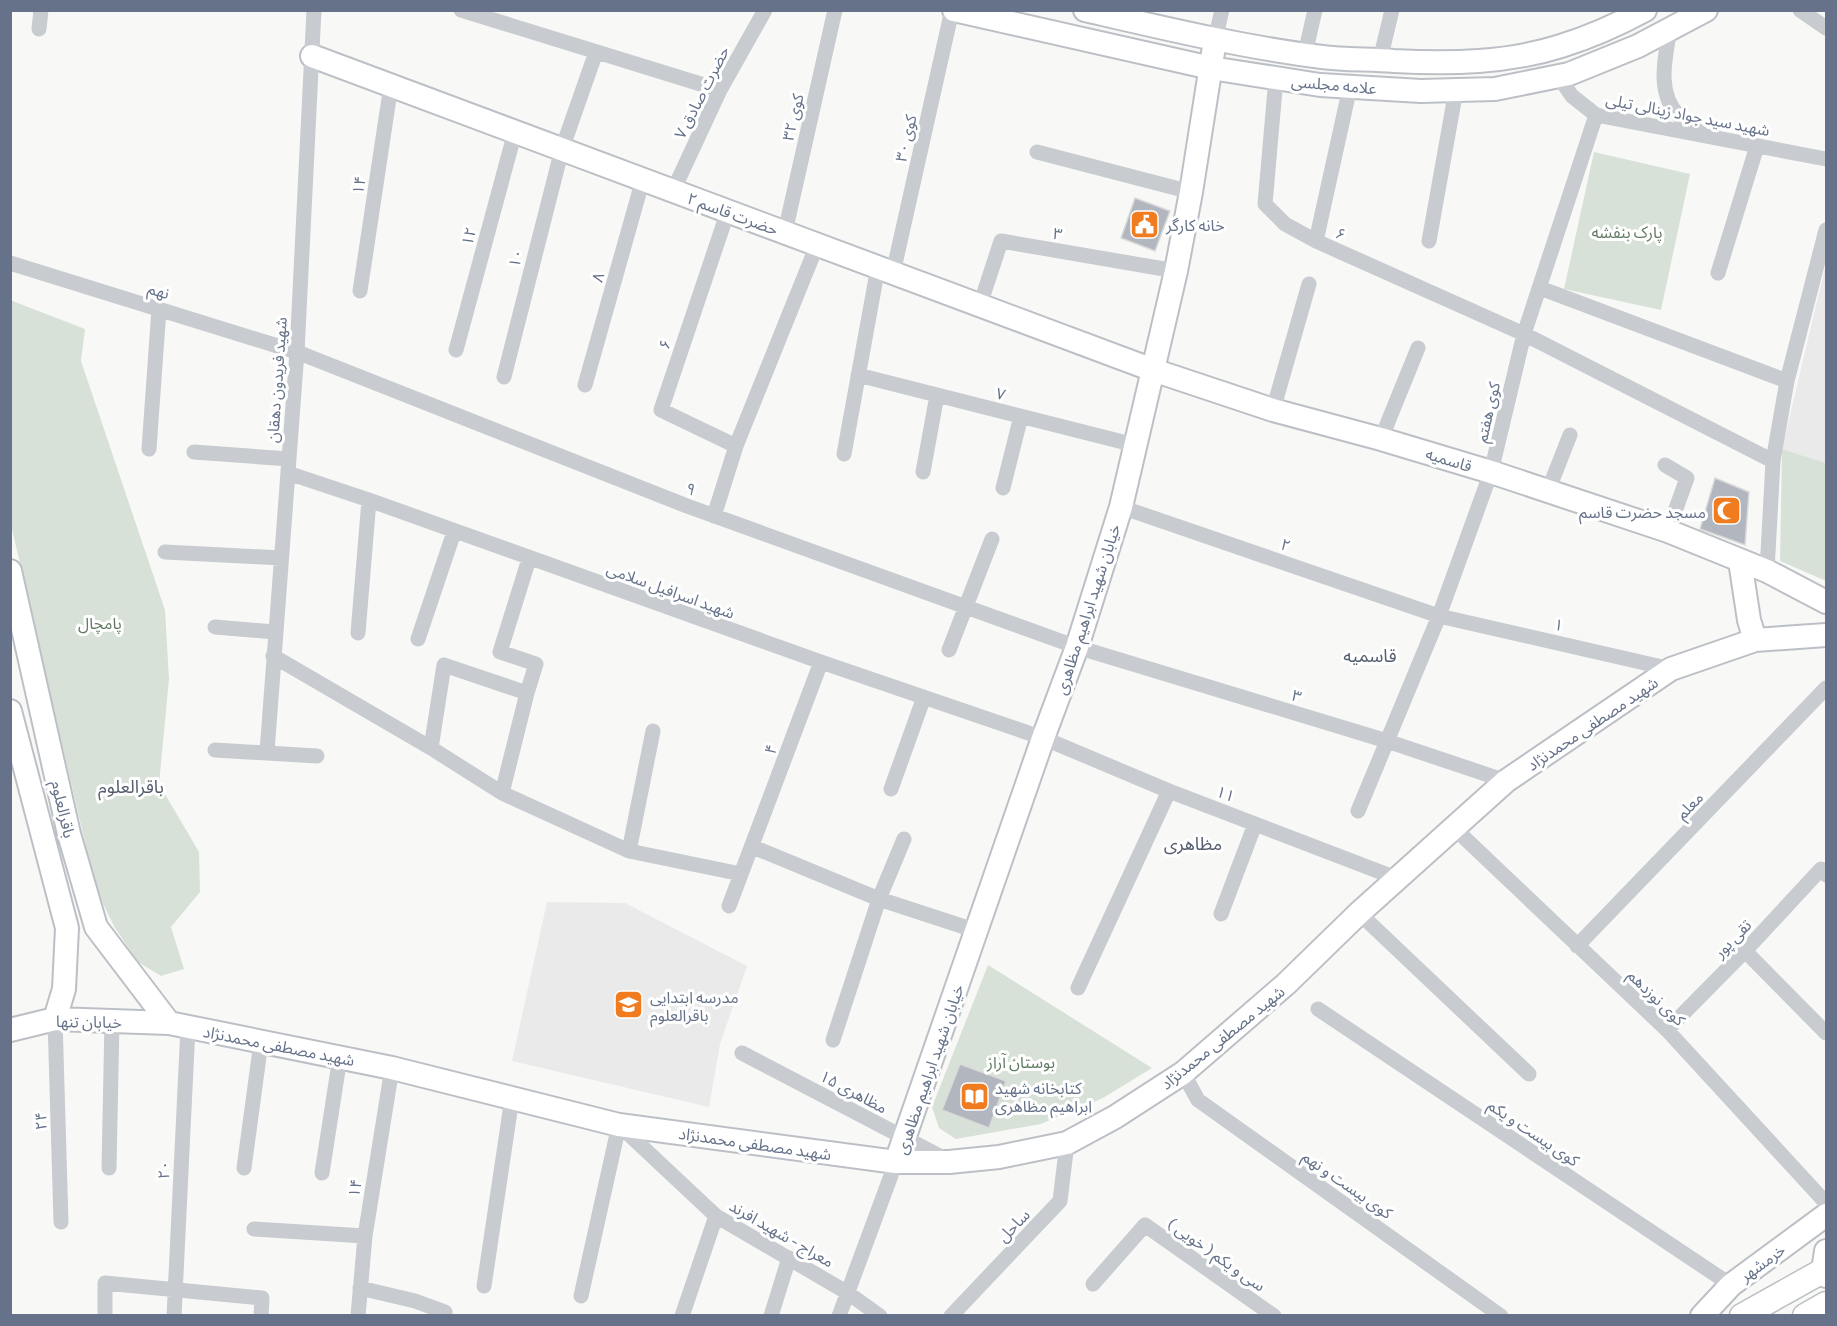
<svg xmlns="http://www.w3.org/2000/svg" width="1837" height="1326" font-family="Commissioner,'Noto Sans Arabic',sans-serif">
<rect width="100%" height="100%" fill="#f8f9f6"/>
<path fill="#e9eae9" d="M1826,263V463L1782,449Z
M547,902L625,903L747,966L720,1044L709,1107L512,1061Z"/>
<path fill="#d8e1d7" d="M1594,152L1690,174L1661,310L1564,289Z
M10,300L85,329L81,361L165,610L169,679L159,784L199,852L200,892L171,927L184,969L161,976L138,962L115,928L96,890L11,525Z
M1782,449L1826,463V581L1780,561Z
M988,965L1152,1068L1103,1098L1041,1124L956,1139L939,1128L932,1107Z"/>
<path fill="#b1b6bf" stroke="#dadbd8" stroke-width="1.5" d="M1135,198L1170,211L1155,251L1121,238Z
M1715,478L1749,492L1745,545L1700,529Z
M960,1064L1006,1081L989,1128L942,1110Z"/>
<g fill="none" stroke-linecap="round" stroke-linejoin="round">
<defs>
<path id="secondary" d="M954,10L1211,68L1320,85L1421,91L1495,89L1569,74L1638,46L1706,10
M1085,10C1163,28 1242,47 1322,57C1345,60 1370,59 1394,61C1450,64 1508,63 1561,46C1590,37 1619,24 1645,10
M312,56L1153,370L1273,410L1381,439L1491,472L1668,531L1767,571L1826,602
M1740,561L1749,620L1755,640
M10,571L69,834L96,927L169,1023
M10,711L67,928L64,989L55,1019
M10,1030L55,1019L169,1023L392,1068L619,1125L896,1162H949L999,1157L1067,1143L1115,1117L1183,1073L1286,984L1359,913L1506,781L1671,669L1755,640L1826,635
M896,1162L1043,738L1077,647L1121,507L1176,271L1191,192L1215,40
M1826,1251L1823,1271L1826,1276
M1702,1316L1731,1285L1826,1215"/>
<path id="primary" d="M1742,1316L1826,1269
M1805,1316L1826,1304"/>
</defs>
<use href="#secondary" stroke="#bcc0c6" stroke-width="26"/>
<use href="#primary" stroke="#bbbec3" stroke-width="27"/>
<path stroke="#c8cbcf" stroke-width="15" d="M461,10L720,90
M1800,10L1826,28
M39,29L41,10
M1670,29C1665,58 1656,93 1679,116C1686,123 1695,128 1702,134
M1215,40L1222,10
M1305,54L1315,10
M1380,60L1392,10
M1558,76L1572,96L1596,115L1826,159
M1276,78L1265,204L1285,224L1316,241L1524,334L1773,461
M1037,152L1191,192
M673,191L720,90L765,10
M728,211L661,410L736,446
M785,232L835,10
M1316,241L1350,87
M1429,241L1456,90
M10,263L297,352L687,506L1077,647L1387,741L1506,781
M893,273L952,10
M1718,273L1757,146
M1540,288L1787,381
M360,291L391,85
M980,305L1001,241L1176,271
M456,350L515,132
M858,375L1135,445
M504,377L562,149L596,52
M585,385L643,179
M1273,410L1309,284
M1381,439L1418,348
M149,449L159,309
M194,452L289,459
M844,454L878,267
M1665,465L1687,478L1668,531
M923,472L937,395
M288,473L369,500L821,662L1043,738L1169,791L1396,878
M1003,488L1021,416
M1548,491L1570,435
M1121,507L1439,616L1671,669
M714,516L736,446L817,245
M165,552L281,558
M1767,571L1773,461L1787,381L1826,230
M215,627L275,632
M358,633L369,500
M418,639L454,532
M949,650L992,539
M273,656L431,748L502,793L629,851L741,874
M527,693L536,664L500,652L529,559
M431,748L444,665L527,693L502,793
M215,750L317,756
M267,752L297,352L314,10
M891,789L924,697
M1358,811L1439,616L1491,472L1524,334L1596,115
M1453,827L1667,1030L1826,1203
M753,847L879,899L977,931
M629,851L653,731
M729,906L821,662
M1359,913L1529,1074
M1221,914L1255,824
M1577,946L1826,688
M1745,951L1826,1033
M1078,988L1169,791
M1318,1009L1731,1285
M55,1019L61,1222
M1667,1030L1745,951L1821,869L1826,875
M833,1040L879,899L904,839
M742,1053L947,1160
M1183,1073L1198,1100L1501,1316
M620,1126L716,1216L848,1293L880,1316
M109,1168L112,1021
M244,1168L261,1042
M322,1173L340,1057
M254,1229L365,1236
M1093,1284L1145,1225L1274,1316
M484,1286L512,1098
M360,1288L415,1301L445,1312
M581,1296L619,1125
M105,1316V1283L262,1298L261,1316
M174,1316L188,1027
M358,1316L365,1236L392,1068
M682,1316L716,1216
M771,1316L789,1258
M839,1316L896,1162
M951,1316L1060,1201L1067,1143"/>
<use href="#secondary" stroke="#fff" stroke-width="22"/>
<use href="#primary" stroke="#fff" stroke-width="24"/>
</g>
<defs>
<symbol id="civic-square" viewBox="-11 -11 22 22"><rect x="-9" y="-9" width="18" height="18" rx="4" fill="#f07c1f" stroke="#fff"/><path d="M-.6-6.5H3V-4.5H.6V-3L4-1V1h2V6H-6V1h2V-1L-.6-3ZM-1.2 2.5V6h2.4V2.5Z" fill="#fff"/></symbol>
<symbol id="mosque-square" viewBox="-11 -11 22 22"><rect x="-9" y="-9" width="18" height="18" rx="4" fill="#f07c1f" stroke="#fff"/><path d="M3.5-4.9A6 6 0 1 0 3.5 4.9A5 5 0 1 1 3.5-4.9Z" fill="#fff"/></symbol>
<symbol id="school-square" viewBox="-11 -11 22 22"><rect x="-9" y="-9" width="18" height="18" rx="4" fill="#f07c1f" stroke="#fff"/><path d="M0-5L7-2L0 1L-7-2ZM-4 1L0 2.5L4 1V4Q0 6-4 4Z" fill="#fff"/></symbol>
<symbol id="library-square" viewBox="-11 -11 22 22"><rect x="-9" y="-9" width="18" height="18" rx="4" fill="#f07c1f" stroke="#fff"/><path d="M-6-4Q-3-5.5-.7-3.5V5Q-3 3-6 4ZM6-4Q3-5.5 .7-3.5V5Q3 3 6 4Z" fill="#fff"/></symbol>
</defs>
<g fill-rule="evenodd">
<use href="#civic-square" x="1128" y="208" width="33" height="33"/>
<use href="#mosque-square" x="1710" y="494" width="33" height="33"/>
<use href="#school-square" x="612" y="988" width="33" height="33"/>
<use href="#library-square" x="958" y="1080" width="33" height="33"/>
</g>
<g text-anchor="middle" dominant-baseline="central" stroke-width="6" stroke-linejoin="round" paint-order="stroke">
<g font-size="16" fill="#657289" stroke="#fff">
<text transform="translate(1334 84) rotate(5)">علامه مجلسی</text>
<text transform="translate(701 92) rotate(-63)">۷ حضرت صادق</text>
<text transform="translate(1688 114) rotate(11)">شهید سید جواد زینالی تیلی</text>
<text transform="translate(792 117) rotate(-77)">کوی ۳۲</text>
<text transform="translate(905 138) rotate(-77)">کوی ۳۰</text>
<text transform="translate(358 185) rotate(-81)">۱۴</text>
<text transform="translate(733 213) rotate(20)">۲ حضرت قاسم</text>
<text transform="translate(1058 233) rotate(10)">۳</text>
<text transform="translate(1341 233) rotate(24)">۶</text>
<text transform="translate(468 236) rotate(-75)">۱۲</text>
<text transform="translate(515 258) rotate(-76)">۱۰</text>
<text transform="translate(597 277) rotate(-74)">۸</text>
<text transform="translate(159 290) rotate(17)">نهم</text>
<text transform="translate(664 344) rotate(-71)">۶</text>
<text transform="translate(276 380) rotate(-86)">شهید فریدون دهقان</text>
<text transform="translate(1001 393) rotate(14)">۷</text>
<text transform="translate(1487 412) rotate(-77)">کوی هفتم</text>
<text transform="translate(1449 459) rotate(17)">قاسمیه</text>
<text transform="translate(691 488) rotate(21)">۹</text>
<text transform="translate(1286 544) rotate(19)">۲</text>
<text transform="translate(671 590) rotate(20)">شهید اسرافیل سلامی</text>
<text transform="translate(1087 609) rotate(-72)">خیابان شهید ابراهیم مظاهری</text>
<text transform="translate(1559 624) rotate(13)">۱</text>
<text transform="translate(1297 695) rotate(17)">۳</text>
<text transform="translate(1592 723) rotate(-34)">شهید مصطفی محمدنژاد</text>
<text transform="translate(770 749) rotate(-70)">۴</text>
<text transform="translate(1226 793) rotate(21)">۱۱</text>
<text transform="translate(1689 805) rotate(-46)">معلم</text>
<text transform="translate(64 809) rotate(77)">باقرالعلوم</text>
<text transform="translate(1732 938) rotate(-46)">تقی پور</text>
<text transform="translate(1657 997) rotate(44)">کوی نوزدهم</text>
<text transform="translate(89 1021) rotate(1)">خیابان تنها</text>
<text transform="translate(1222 1037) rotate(-39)">شهید مصطفی محمدنژاد</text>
<text transform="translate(279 1045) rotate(11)">شهید مصطفی محمدنژاد</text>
<text transform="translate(929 1069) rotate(-71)">خیابان شهید ابراهیم مظاهری</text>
<text transform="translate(854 1091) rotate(28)">۱۵ مظاهری</text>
<text transform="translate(40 1121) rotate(-92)">۲۴</text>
<text transform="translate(1534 1132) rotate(34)">کوی بیست و یکم</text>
<text transform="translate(755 1143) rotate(8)">شهید مصطفی محمدنژاد</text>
<text transform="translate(163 1170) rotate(-87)">۲۰</text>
<text transform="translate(1348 1184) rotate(35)">کوی بیست و نهم</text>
<text transform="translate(354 1188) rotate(-81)">۱۴</text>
<text transform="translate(1013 1225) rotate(-46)">ساحل</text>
<text transform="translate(782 1233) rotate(30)">معراج - شهید افرند</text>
<text transform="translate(1217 1254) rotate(35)">سی و یکم ( خویی )</text>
<text transform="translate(1762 1262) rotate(-36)">خرمشهر</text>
</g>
<g font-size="16" fill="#657289" stroke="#fff" text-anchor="start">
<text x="1166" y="224">خانه کارگر</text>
<text x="1706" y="511" text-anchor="end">مسجد حضرت قاسم</text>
<text x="650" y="996">مدرسه ابتدایی<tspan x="650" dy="18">باقرالعلوم</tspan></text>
<text x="995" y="1087">کتابخانه شهید<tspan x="995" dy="18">ابراهیم مظاهری</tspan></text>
</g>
<g font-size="16" fill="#617a61" stroke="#fff">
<text x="1627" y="231">پارک بنفشه</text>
<text x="100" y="622">پامچال</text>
<text x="1021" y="1061">بوستان آراز</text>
</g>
<g font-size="18" fill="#545d6e" stroke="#fff">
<text x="1370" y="655">قاسمیه</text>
<text x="131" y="786">باقرالعلوم</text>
<text x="1193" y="843">مظاهری</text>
</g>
</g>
<rect width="1837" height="1326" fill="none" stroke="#657289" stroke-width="24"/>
</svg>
